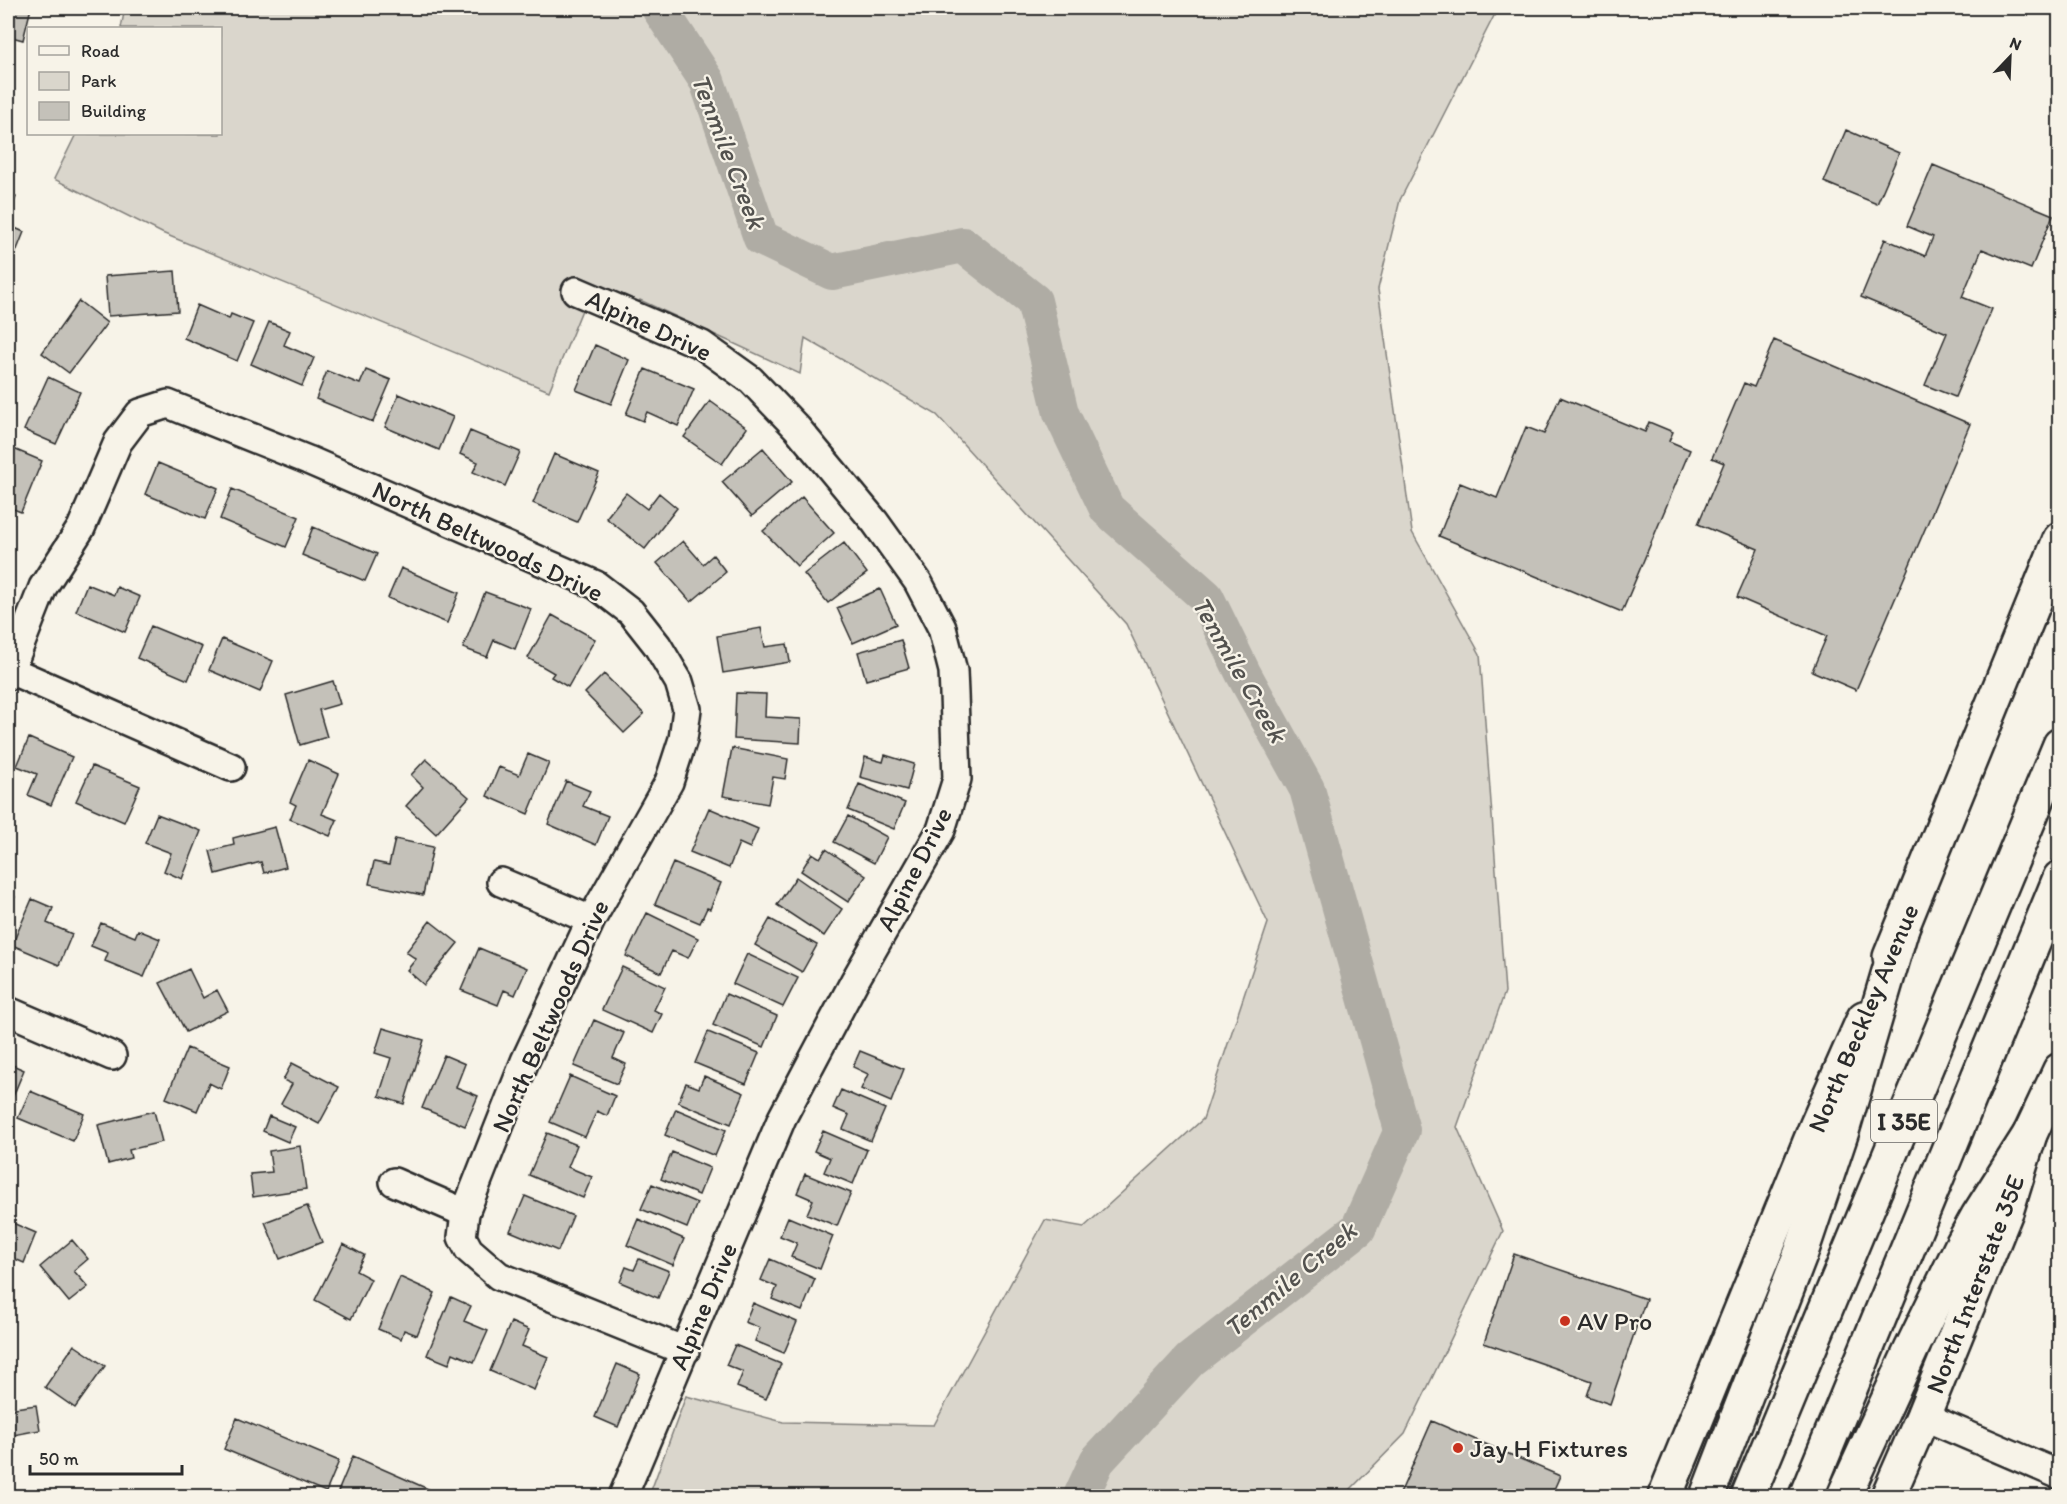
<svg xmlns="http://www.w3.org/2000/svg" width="2067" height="1504" font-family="Itim,sans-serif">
<rect width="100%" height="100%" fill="#f7f3e8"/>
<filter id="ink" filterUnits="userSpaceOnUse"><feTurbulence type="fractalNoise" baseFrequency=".0167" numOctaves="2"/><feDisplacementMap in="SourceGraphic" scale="12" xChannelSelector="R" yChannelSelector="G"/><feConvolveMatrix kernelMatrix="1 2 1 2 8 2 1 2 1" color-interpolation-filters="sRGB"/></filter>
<g filter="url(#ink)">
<path fill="#dad6cc" stroke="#82807c" stroke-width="1.5" d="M125,8H1498L1400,200L1378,289L1412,532L1480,654L1505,992L1457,1127L1503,1231L1405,1434L1344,1496H649L686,1396L783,1422L934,1425L1045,1220L1084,1227L1203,1119L1268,923L1126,624L937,415L805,338L800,374L640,300L628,328L582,310L549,391L162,233L54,179L76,134H220V28H121Z"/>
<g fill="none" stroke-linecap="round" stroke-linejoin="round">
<path stroke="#afaca4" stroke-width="36" d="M659,8L707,81L761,238L832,272L963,245L1034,301L1061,413L1107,509L1206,597L1243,673L1307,789L1402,1130L1358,1229L1190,1360L1097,1461L1081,1496"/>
</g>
<path fill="#c4c1b9" stroke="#2b2b2b" stroke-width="1.5" d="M8,8H31L23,40L8,36Z
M1846,130L1899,153L1877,204L1824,182Z
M1933,165L2053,215L2031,269L1982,249L1962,297L1992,309L1955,397L1925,385L1947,333L1861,297L1885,239L1925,256L1933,237L1907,226Z
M8,193L16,197L8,216Z
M8,225L24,232L16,252L8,249Z
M175,271L178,311L108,316L105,276Z
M79,301L107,323L69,373L42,353Z
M197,305L229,319L231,314L253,323L237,361L184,338Z
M269,322L290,331L284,345L314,358L302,386L251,364Z
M1774,340L1970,424L1856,690L1812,671L1827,636L1737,597L1758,549L1698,524L1724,463L1712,458L1744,383L1754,387Z
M595,345L629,360L611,404L576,390Z
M645,369L694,389L678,426L647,412L643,421L626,414Z
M366,370L391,380L373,422L316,399L327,371L360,384Z
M48,377L80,392L56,444L24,430Z
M399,394L453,417L439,450L385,427Z
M1560,397L1645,432L1649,422L1673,432L1669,441L1690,450L1622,612L1439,536L1460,483L1497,498L1526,427L1544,434Z
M710,401L747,428L722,464L684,437Z
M470,431L520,452L505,486L473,472L478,462L460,454Z
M9,447L42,461L21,512L8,507V451Z
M763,448L792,482L752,516L722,482Z
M554,454L599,473L577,522L533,503Z
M158,463L218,488L205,519L145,494Z
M232,489L299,517L286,547L220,519Z
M626,493L647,509L659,493L677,508L645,549L606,518Z
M802,497L834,533L797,566L763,531Z
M313,527L377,554L365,581L302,555Z
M683,541L703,564L713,555L726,572L691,602L657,563Z
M844,543L867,573L828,603L804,574Z
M401,568L459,593L447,623L388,598Z
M87,584L114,595L117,587L140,597L125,632L76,611Z
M880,589L896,624L853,643L837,608Z
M485,592L531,609L515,649L494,640L487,657L463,648Z
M552,615L595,639L568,687L551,677L554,673L528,658Z
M151,626L202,647L188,680L137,658Z
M761,628L765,647L787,644L790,662L723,673L717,636Z
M222,639L273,661L260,692L209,670Z
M901,640L909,668L866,680L858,652Z
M604,674L644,714L624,733L585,693Z
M333,681L340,704L319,710L327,737L300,745L286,695Z
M736,693L766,694L765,717L801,719L800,743L734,739Z
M29,738L72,757L51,805L28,795L37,774L17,766Z
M732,748L788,759L785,779L773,777L768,804L723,796Z
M528,754L549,763L528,814L487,796L499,767L519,775Z
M885,755L914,764L907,790L860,777L865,757L883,762Z
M426,759L469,797L436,834L406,806L423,787L411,775Z
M308,760L339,774L322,814L337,820L330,836L290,819L296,805L290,802Z
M92,766L140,786L124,822L76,801Z
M566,781L590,791L583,806L608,816L596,845L548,824Z
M859,784L905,803L894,829L848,810Z
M709,808L758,829L750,848L739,843L729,868L690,852Z
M157,814L201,831L182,879L164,871L171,853L145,843Z
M848,816L887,837L874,863L834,842Z
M275,827L286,867L264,873L261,862L216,874L210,851L234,845L233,838Z
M395,839L433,847L423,895L369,884L374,862L389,865Z
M826,849L866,876L848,902L801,871L812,853L820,858Z
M673,863L721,883L710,909L707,908L700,923L655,904Z
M796,877L842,909L824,936L777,905Z
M8,894L15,897L8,913Z
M32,899L53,908L47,923L72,934L59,965L12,945Z
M647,913L698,938L688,958L672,951L661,973L626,956Z
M770,919L817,945L802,972L755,945Z
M430,921L458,943L424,985L407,970L416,959L406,952Z
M101,923L135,937L138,930L160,939L144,977L105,961L108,953L91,946Z
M479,948L527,968L515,995L504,990L498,1005L461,990Z
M747,954L798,978L783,1007L733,984Z
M622,967L665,987L654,1010L662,1014L653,1033L602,1010Z
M189,969L203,998L217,990L228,1011L186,1032L160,983Z
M726,994L777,1016L764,1047L713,1025Z
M594,1020L624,1033L613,1058L626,1064L617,1084L574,1066Z
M383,1028L424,1040L404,1104L379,1096L391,1058L375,1053Z
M708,1032L759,1053L746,1084L695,1063Z
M187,1048L230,1066L221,1089L209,1083L197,1111L166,1098Z
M860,1051L904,1069L891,1102L861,1089L868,1074L853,1067Z
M444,1055L465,1064L456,1087L478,1096L465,1126L422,1108Z
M8,1063L24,1070L11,1101L8,1099Z
M292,1063L339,1087L319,1124L281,1104L292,1084L283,1080Z
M570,1076L615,1096L607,1116L597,1111L585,1137L550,1122Z
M704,1076L744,1093L731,1124L678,1102L686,1083L699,1088Z
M841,1090L885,1109L871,1141L843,1129L849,1115L833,1108Z
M30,1091L84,1114L73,1141L18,1118Z
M676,1109L726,1130L715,1156L665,1135Z
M154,1111L162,1142L129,1150L131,1158L108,1164L98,1125Z
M269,1116L295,1127L288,1142L263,1131Z
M823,1131L867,1150L853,1184L824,1172L830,1158L814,1151Z
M547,1133L577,1145L568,1167L592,1177L583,1198L529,1175Z
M300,1146L306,1189L253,1197L250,1174L272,1172L269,1151Z
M672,1152L710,1168L699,1195L661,1179Z
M805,1174L851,1193L837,1226L807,1214L813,1200L797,1193Z
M652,1184L697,1203L687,1228L641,1209Z
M525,1196L573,1216L558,1251L510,1231Z
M307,1206L322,1242L280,1259L265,1222Z
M788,1217L833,1236L820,1269L791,1257L797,1243L780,1236Z
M638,1219L684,1239L673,1265L627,1245Z
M8,1221L36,1233L24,1263L8,1256Z
M72,1240L88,1259L74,1271L88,1287L69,1302L40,1267Z
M343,1244L364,1255L356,1271L371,1279L351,1319L315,1300Z
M1514,1254L1646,1299L1610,1404L1587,1396L1592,1381L1484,1343Z
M639,1259L669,1271L658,1298L620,1282L626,1267L634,1270Z
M770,1259L815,1279L802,1311L772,1299L777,1287L761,1280Z
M400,1277L435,1293L417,1335L404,1330L401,1339L378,1329Z
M451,1297L471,1306L464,1321L488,1331L474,1362L453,1353L449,1364L427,1355Z
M753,1303L797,1322L784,1353L755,1341L760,1328L745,1322Z
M511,1322L529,1330L522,1346L548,1357L534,1390L490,1371Z
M74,1345L105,1366L75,1408L45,1387Z
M735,1345L781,1364L766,1399L737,1387L743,1372L726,1365Z
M617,1364L640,1374L618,1427L595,1417Z
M36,1405L40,1430L8,1436V1409Z
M237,1418L339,1461L326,1492L224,1449Z
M1432,1421L1560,1476L1551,1496H1399Z
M353,1456L444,1496H343L337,1494Z"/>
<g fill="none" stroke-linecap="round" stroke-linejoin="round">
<defs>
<path id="minor" d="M576,291L702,345L751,380L797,428L875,522L918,582L942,628L953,671L954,694L957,779L941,830L854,982L782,1118L623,1496
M10,670L231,767
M8,676L43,587L81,528L118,442L140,413L168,404L308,460L596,585L631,612L657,645L679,682L687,709L683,739L669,782L591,920L525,1061L465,1213L462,1237L469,1250L499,1276L685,1351
M501,882L591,920
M8,1011L112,1056
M394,1182L465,1213
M1923,1416L2060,1475"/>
<path id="major" d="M1890,957L2060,539
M1665,1496L1816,1127L1864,1018
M1888,1496L1923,1416L2007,1209L2030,1134L2060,1070"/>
<path id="highway" d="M1707,1496L1801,1253L1842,1131L1901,931
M1748,1496L2060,745
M1806,1496L2060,878
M1844,1496L1911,1350L1962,1245L1978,1216L2030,1134"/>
</defs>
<use href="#minor" stroke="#2b2b2b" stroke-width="32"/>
<use href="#major" stroke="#2b2b2b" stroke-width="38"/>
<use href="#highway" stroke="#2b2b2b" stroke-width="38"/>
<use href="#minor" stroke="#f7f3e8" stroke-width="27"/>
<use href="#major" stroke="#f7f3e8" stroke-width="33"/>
<use href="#highway" stroke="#f7f3e8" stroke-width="33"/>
</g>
</g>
<g fill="#c8321e" stroke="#f7f3e8" stroke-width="2">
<circle cx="1565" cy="1321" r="6"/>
<circle cx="1458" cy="1448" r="6"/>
</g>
<g text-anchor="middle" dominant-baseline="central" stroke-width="4.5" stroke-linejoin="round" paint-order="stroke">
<rect fill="#f7f3e8" stroke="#686764" stroke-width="1.5" x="1871" y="1100" width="66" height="42" rx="4.5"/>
<g font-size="24" font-weight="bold" fill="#2b2b2b">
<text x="1904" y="1121">I 35E</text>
</g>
<g font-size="26" fill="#2b2b2b" stroke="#f7f3e8">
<text transform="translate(649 325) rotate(25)">Alpine Drive</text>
<text transform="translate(488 541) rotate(25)">North Beltwoods Drive</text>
<text transform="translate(914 869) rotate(-63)">Alpine Drive</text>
<text transform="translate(550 1016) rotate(-66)">North Beltwoods Drive</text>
<text transform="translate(1863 1018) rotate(-67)">North Beckley Avenue</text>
<text transform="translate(1975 1284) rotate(-69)">North Interstate 35E</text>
<text transform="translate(703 1306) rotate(-67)">Alpine Drive</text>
</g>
<g font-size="26" fill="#2b2b2b" stroke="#f7f3e8" text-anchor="start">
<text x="1577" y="1321">AV Pro</text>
<text x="1470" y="1448">Jay H Fixtures</text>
</g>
<g font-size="27" font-style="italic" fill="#53524f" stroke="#f7f3e8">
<text transform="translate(729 151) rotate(69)">Tenmile Creek</text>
<text transform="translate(1240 669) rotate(60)">Tenmile Creek</text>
<text transform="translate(1290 1279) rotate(-40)">Tenmile Creek</text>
</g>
</g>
<rect width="2067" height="1504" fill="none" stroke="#f7f3e8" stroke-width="30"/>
<rect x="15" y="15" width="2037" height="1474" fill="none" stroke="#2b2b2b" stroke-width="2" filter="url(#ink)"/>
<rect x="27" y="27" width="195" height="108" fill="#f7f3e8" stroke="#a5a39c" stroke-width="1.5"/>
<rect x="39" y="46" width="30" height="9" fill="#f7f3e8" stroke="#a5a39c" stroke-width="1.5"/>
<text x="81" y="57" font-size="18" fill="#2b2b2b">Road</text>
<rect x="39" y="72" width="30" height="18" fill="#dad6cc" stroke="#a5a39c" stroke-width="1.5"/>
<text x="81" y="87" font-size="18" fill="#2b2b2b">Park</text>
<rect x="39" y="102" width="30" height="18" fill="#c4c1b9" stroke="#a5a39c" stroke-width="1.5"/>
<text x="81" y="117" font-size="18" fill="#2b2b2b">Building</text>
<g transform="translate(2010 57) rotate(23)" stroke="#f7f3e8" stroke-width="4.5" paint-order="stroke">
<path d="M0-4.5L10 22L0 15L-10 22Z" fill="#2b2b2b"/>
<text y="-9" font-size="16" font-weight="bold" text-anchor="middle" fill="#2b2b2b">N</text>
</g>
<path d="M30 1465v9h152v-9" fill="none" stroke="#2b2b2b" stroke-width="3"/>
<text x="39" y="1465" font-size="18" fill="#2b2b2b" stroke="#f7f3e8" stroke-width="4.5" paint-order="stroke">50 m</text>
</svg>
